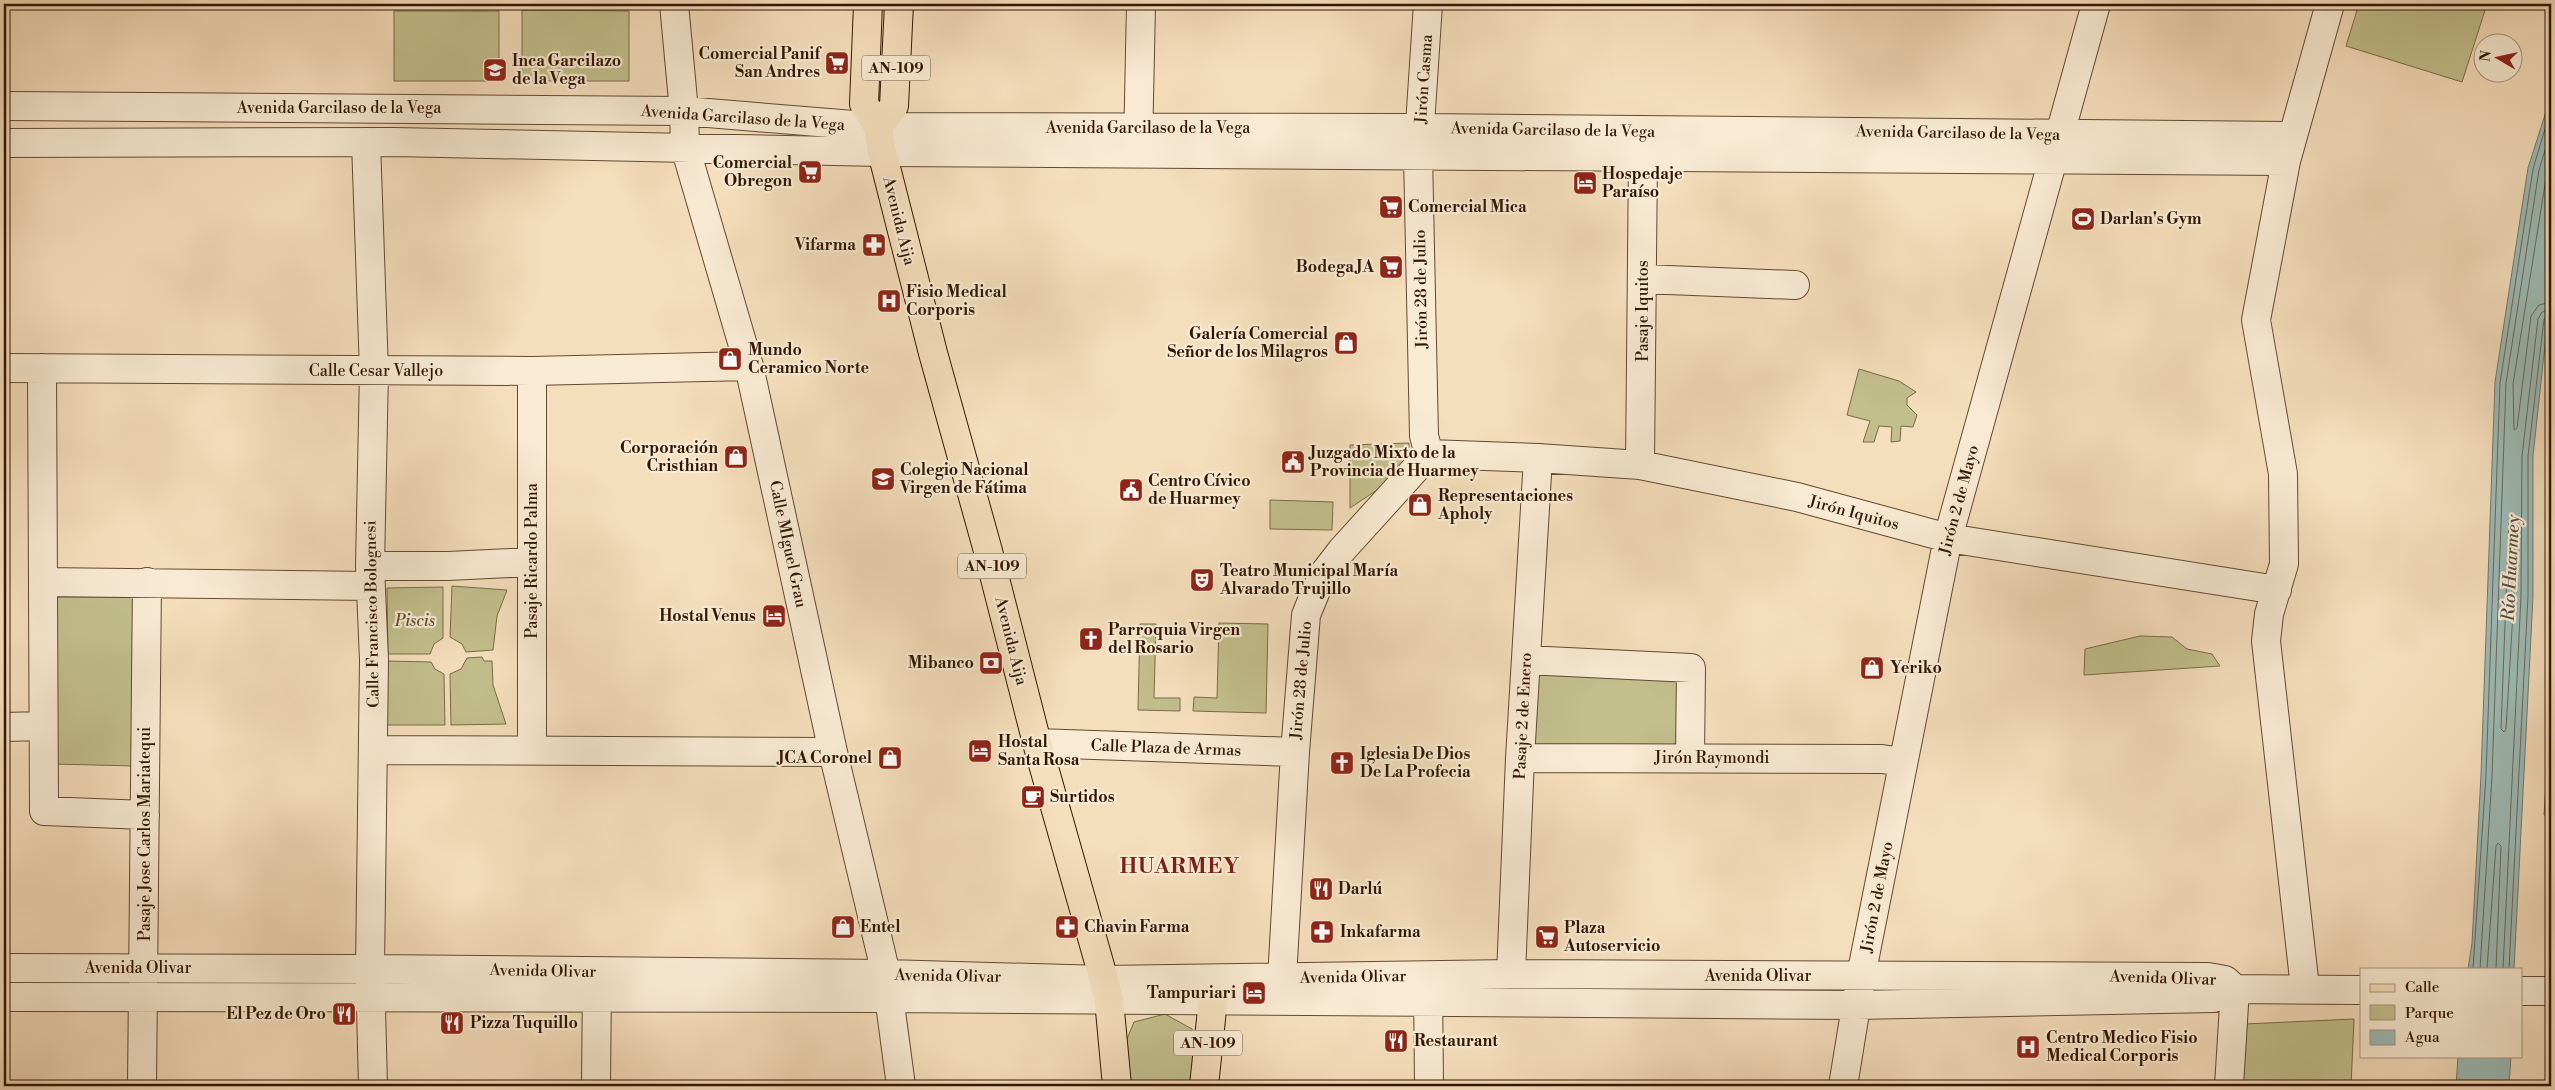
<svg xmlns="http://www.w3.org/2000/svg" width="2555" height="1090" font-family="'Libre Bodoni',serif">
<rect width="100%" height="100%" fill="#f5debc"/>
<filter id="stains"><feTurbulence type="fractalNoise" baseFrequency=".004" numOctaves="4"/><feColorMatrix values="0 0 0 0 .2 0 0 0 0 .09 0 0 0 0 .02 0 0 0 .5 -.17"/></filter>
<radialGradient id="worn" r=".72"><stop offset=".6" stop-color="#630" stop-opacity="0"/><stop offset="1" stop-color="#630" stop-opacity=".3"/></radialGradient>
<path fill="#c2bf8c" stroke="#7a6a48" d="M2359,4H2487L2462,82L2346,46Z
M522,10L629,11V81H522Z
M394,11H499V81H394Z
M1859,369L1899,381L1916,392L1907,398V405L1917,415L1913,427L1901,426L1900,441L1891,442L1892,427L1879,426L1874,442H1863L1870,421L1847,415Z
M1409,443V463L1383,486L1350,508V445Z
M1270,500L1333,502L1332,530L1270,529Z
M452,586L507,590L497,616L493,650L466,652L462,644L450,637Z
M443,587V638L434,644L430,654H388L387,588Z
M53,597H135L134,766L54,764Z
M1219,623L1268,624L1266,713L1193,711L1194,697L1217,698Z
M1140,624H1156L1154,698H1180V711L1138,710Z
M2140,636L2172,637L2187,649L2212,654L2220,666L2084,675L2085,649Z
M482,657L484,661H492L493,685L506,724L451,725L450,674L461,669L467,658Z
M387,661L431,662L435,669L444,674L445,725H387Z
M1535,673L1681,676L1677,749L1532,751Z
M2551,709V814L2544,815Z
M1165,1014L1192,1029L1198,1048L1196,1086H1123L1120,1056L1134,1022Z
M2354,1019L2351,1086H2242L2245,1024Z"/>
<path fill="#9dbbb7" stroke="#72796f" d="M2551,96V307L2545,345L2533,456V596L2514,969H2468L2472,943L2481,775L2495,382L2528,168Z
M2458,1056H2511L2509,1086H2456Z"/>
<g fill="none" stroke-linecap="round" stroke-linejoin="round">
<path stroke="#68685e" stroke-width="1" d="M2551,156L2547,172L2513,384L2514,430L2517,428L2531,316L2539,305L2551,302
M2512,517L2514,519V596L2506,729L2504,732L2501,729L2509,519Z
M2473,969L2486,775L2500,383L2533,169L2551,109
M2480,969L2492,776L2506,383L2539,170L2551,130
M2487,969L2496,846L2498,843L2501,846L2496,969
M2503,969L2521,596L2522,456L2538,319L2542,312L2551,309
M2509,969L2528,596V456L2544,319L2551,316"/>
<defs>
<path id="minor" d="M674,4L684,111L685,147L749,366L833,752L886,974L901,1086
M1428,4L1418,155L1424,436L1429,454
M4,106L684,111L878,127L1420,128L2293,136
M366,142L374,371L370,566L374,660L370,969L373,1086
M4,143L394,142L882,152L2286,161
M1138,147L1141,4
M1643,279L1795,285
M4,368L532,371L749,366
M42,368L44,811L145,815
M1429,454L1538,458L1640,465L1797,497L1948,538L2277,590
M1640,465L1643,156
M370,566H448L531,562
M43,582L370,586
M1526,660L1691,668L1690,758
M4,727L43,726
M1037,743L1295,752
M373,750L833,752
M532,750V371
M1520,758L1882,759L1903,762
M4,968L370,969L886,974L1104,980L1511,974L2208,977L2225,980L2235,989
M1511,974L1520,758L1538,458
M1428,983L1429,1086
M2305,988L2266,641L2269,614L2284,564L2283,474L2256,320L2286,161L2330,4
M2235,989L2361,990
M2521,991H2551
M1281,996L1295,752L1306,615L1322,576L1342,550L1429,454
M4,997L890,998L1856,1005L2214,998L2235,989
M142,1086L147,582
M596,1086L597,980
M1843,1086L1861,976L1948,538L2096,4
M2229,1086L2235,989"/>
<path id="major" d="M868,4L864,104L878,127L882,152L933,353L988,551L1037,743L1104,980L1109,1000L1117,1086
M878,127L894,106L899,4
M1204,1086L1213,1000"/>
</defs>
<use href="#minor" stroke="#634832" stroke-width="30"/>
<use href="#major" stroke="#321604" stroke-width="30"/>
<use href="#minor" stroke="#f8ead3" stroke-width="28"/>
<use href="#major" stroke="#f5debc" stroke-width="28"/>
</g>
<defs>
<symbol id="supermarket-square" viewBox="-11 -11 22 22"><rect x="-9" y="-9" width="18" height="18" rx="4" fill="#8f2418" stroke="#f8ead3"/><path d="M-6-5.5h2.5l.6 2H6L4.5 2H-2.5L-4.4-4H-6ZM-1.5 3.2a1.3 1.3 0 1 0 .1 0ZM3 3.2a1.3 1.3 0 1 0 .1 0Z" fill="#fff"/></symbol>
<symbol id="school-square" viewBox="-11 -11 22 22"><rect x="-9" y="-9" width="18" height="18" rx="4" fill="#8f2418" stroke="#f8ead3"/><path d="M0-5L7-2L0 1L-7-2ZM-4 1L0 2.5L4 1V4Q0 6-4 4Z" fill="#fff"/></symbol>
<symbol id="hotel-square" viewBox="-11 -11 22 22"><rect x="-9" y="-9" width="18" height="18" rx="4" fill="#8f2418" stroke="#f8ead3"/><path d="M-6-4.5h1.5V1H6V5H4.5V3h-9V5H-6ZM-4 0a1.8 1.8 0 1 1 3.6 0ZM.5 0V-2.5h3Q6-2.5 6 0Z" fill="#fff"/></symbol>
<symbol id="stadium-square" viewBox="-11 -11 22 22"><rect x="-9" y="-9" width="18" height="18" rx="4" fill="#8f2418" stroke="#f8ead3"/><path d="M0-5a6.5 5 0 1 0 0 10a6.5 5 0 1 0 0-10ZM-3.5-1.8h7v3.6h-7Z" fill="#fff"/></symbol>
<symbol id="pharmacy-square" viewBox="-11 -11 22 22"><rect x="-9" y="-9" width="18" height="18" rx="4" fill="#8f2418" stroke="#f8ead3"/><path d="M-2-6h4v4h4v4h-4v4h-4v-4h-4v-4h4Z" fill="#fff"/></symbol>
<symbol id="hospital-square" viewBox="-11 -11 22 22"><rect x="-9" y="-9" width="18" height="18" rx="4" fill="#8f2418" stroke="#f8ead3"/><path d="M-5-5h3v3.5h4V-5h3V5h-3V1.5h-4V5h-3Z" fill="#fff"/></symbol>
<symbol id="shop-square" viewBox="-11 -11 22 22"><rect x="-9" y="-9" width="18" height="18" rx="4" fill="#8f2418" stroke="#f8ead3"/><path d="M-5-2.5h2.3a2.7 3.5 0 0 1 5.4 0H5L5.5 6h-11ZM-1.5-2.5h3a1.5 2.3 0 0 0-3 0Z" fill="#fff"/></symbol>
<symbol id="civic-square" viewBox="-11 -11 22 22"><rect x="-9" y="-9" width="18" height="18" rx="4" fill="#8f2418" stroke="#f8ead3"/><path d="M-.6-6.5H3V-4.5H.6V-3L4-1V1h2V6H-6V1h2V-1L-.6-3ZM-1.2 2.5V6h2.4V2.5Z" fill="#fff"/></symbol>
<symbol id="theatre-square" viewBox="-11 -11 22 22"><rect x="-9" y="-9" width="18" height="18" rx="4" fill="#8f2418" stroke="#f8ead3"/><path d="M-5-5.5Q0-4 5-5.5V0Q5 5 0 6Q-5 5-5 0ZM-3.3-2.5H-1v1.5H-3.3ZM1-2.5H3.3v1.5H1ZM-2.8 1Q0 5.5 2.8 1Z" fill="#fff"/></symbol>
<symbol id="church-square" viewBox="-11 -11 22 22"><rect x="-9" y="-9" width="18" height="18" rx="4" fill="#8f2418" stroke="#f8ead3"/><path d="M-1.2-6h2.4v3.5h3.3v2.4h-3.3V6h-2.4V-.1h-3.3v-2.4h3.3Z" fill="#fff"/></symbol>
<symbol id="bank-square" viewBox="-11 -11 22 22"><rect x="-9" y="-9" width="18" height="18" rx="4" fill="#8f2418" stroke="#f8ead3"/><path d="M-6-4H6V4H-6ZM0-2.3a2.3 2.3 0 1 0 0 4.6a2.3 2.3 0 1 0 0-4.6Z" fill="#fff"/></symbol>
<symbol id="cafe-square" viewBox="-11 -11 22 22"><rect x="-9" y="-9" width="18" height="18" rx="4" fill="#8f2418" stroke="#f8ead3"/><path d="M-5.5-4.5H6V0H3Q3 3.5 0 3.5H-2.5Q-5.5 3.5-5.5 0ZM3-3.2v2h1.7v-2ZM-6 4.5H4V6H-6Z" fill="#fff"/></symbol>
<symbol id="restaurant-square" viewBox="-11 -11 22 22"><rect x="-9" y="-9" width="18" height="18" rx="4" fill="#8f2418" stroke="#f8ead3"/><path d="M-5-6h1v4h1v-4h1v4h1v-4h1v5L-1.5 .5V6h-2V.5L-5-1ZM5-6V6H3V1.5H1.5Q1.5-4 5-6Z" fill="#fff"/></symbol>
</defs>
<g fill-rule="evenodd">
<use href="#supermarket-square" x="823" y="49" width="28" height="28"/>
<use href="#school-square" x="481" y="56" width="28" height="28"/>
<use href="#supermarket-square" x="796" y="158" width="28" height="28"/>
<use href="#hotel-square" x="1571" y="169" width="28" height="28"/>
<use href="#supermarket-square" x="1377" y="193" width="28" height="28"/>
<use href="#stadium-square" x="2069" y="205" width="28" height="28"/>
<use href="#pharmacy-square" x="860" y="231" width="28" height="28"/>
<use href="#supermarket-square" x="1377" y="253" width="28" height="28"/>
<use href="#hospital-square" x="875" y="287" width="28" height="28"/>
<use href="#shop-square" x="1332" y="329" width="28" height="28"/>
<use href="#shop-square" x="716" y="345" width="28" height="28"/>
<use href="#shop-square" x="722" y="443" width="28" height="28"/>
<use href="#civic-square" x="1279" y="448" width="28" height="28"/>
<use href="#school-square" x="869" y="465" width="28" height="28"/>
<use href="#civic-square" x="1117" y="476" width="28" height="28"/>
<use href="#shop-square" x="1406" y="491" width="28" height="28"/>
<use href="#theatre-square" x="1188" y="566" width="28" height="28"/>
<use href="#hotel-square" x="760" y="602" width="28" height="28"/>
<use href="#church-square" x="1077" y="625" width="28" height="28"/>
<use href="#bank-square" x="977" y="649" width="28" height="28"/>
<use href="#shop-square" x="1858" y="654" width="28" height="28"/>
<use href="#hotel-square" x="966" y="737" width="28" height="28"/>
<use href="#shop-square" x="876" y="744" width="28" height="28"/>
<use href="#church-square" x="1328" y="749" width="28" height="28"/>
<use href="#cafe-square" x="1019" y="783" width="28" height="28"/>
<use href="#restaurant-square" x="1307" y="875" width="28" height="28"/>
<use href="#shop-square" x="829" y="913" width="28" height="28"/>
<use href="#pharmacy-square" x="1053" y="913" width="28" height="28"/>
<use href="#pharmacy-square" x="1308" y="918" width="28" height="28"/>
<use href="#supermarket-square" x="1533" y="923" width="28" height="28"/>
<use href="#hotel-square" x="1240" y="979" width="28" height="28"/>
<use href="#restaurant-square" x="330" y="1000" width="28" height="28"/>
<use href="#restaurant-square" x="438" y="1009" width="28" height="28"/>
<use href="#restaurant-square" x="1382" y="1027" width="28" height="28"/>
<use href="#hospital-square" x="2014" y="1033" width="28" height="28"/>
</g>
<g text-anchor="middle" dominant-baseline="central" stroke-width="4.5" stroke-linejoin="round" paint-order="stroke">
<g fill="#f8ead3" stroke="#6d5642" stroke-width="1">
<rect x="862" y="55.5" width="68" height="25" rx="4"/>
<rect x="958" y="553.5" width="68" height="25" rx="4"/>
<rect x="1174" y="1030.5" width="68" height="25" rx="4"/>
</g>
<g font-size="15" font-weight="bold" fill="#321604">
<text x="896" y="68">AN-109</text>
<text x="992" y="566">AN-109</text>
<text x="1208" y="1043">AN-109</text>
</g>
<g font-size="16" font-weight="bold" fill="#321604" stroke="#f8ead3" text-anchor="start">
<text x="820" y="54" text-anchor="end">Comercial Panif<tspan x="820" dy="18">San Andres</tspan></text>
<text x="512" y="61">Inca Garcilazo<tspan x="512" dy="18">de la Vega</tspan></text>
<text x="792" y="163" text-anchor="end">Comercial<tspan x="792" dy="18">Obregon</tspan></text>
<text x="1602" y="174">Hospedaje<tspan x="1602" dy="18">Paraíso</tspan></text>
<text x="1408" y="207">Comercial Mica</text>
<text x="2100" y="219">Darlan's Gym</text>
<text x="856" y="245" text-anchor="end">Vifarma</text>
<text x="1374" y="267" text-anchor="end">Bodega JA</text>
<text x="906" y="292">Fisio Medical<tspan x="906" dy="18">Corporis</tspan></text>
<text x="1328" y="334" text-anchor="end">Galería Comercial<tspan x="1328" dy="18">Señor de los Milagros</tspan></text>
<text x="748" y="350">Mundo<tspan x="748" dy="18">Ceramico Norte</tspan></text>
<text x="718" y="448" text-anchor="end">Corporación<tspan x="718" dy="18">Cristhian</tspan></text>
<text x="1310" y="453">Juzgado Mixto de la<tspan x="1310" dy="18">Provincia de Huarmey</tspan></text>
<text x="900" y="470">Colegio Nacional<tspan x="900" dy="18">Virgen de Fátima</tspan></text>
<text x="1148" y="481">Centro Cívico<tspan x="1148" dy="18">de Huarmey</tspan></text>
<text x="1438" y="496">Representaciones<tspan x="1438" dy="18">Apholy</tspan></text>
<text x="1220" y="571">Teatro Municipal María<tspan x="1220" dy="18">Alvarado Trujillo</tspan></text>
<text x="756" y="616" text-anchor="end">Hostal Venus</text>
<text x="1108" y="630">Parroquia Virgen<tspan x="1108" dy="18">del Rosario</tspan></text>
<text x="974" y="663" text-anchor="end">Mibanco</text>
<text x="1890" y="668">Yeriko</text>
<text x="998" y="742">Hostal<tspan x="998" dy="18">Santa Rosa</tspan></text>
<text x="1360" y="754">Iglesia De Dios<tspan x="1360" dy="18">De La Profecia</tspan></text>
<text x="872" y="758" text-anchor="end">JCA Coronel</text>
<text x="1050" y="797">Surtidos</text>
<text x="1338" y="889">Darlú</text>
<text x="860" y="927">Entel</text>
<text x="1084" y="927">Chavin Farma</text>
<text x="1564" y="928">Plaza<tspan x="1564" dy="18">Autoservicio</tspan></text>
<text x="1340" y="932">Inkafarma</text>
<text x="1236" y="993" text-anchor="end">Tampuriari</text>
<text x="326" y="1014" text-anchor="end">El Pez de Oro</text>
<text x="470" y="1023">Pizza Tuquillo</text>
<text x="2046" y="1038">Centro Medico Fisio<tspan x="2046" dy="18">Medical Corporis</tspan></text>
<text x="1414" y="1041">Restaurant</text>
</g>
<g font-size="16" fill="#321604" stroke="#f8ead3">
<text transform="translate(1424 79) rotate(-86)">Jirón Casma</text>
<text x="339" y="108">Avenida Garcilaso de la Vega</text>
<text transform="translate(743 118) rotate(4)">Avenida Garcilaso de la Vega</text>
<text x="1148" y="128">Avenida Garcilaso de la Vega</text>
<text transform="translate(1553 130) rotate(1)">Avenida Garcilaso de la Vega</text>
<text transform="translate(1958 133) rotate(1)">Avenida Garcilaso de la Vega</text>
<text transform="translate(899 221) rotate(76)">Avenida Aija</text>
<text transform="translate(1421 289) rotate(-91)">Jirón 28 de Julio</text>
<text transform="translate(1643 311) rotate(-90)">Pasaje Iquitos</text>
<text x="376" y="371">Calle Cesar Vallejo</text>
<text transform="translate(1959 500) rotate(-75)">Jirón 2 de Mayo</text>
<text transform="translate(1854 513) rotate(15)">Jirón Iquitos</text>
<text transform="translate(788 544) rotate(78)">Calle MIguel Grau</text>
<text transform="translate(532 561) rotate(-90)">Pasaje Ricardo Palma</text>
<text transform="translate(372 614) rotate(-91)">Calle Francisco Bolognesi</text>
<text transform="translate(1011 641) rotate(76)">Avenida Aija</text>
<text transform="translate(1301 680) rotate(-85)">Jirón 28 de Julio</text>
<text transform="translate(1523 716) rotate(-87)">Pasaje 2 de Enero</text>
<text transform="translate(1166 748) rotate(2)">Calle Plaza de Armas</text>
<text x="1712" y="758">Jirón Raymondi</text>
<text transform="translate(145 834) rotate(-90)">Pasaje Jose Carlos Mariatequi</text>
<text transform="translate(1877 897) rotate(-79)">Jirón 2 de Mayo</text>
<text x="138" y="968">Avenida Olivar</text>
<text transform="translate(543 971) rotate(1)">Avenida Olivar</text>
<text transform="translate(948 976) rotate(1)">Avenida Olivar</text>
<text x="1758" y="976">Avenida Olivar</text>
<text transform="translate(1353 977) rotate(-1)">Avenida Olivar</text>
<text transform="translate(2163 978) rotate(2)">Avenida Olivar</text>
</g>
<g font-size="16" font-style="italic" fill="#5d492d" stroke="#f8ead3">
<text x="415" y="621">Piscis</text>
</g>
<g font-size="18" font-style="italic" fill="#575043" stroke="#f8ead3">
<text transform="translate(2511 568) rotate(-87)">Río Huarmey</text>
</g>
<g font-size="21" font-weight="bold" letter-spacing="1" fill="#7a1f14" stroke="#f8ead3">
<text x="1180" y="867">HUARMEY</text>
</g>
</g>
<rect width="2555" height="1090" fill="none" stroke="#f5debc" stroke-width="20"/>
<rect x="5" y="5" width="2545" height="1080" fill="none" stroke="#321604" stroke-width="2.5"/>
<rect x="10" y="10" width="2535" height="1070" fill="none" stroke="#321604"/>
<rect x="2360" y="968" width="162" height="90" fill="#f8ead3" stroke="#a99580"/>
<rect x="2370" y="984" width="25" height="8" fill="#f5debc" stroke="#a99580"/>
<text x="2405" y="992" font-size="15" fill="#321604">Calle</text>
<rect x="2370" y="1005" width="25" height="15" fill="#c2bf8c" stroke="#a99580"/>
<text x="2405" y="1018" font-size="15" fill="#321604">Parque</text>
<rect x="2370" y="1030" width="25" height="15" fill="#9dbbb7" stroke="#a99580"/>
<text x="2405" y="1042" font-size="15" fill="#321604">Agua</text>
<g transform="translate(2498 58) rotate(279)"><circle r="24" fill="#f8ead3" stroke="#a99580"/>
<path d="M0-4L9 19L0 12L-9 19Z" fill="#8f2418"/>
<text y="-8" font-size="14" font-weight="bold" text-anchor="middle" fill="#321604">N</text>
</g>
<rect width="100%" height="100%" filter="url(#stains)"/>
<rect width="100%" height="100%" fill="url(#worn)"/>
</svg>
